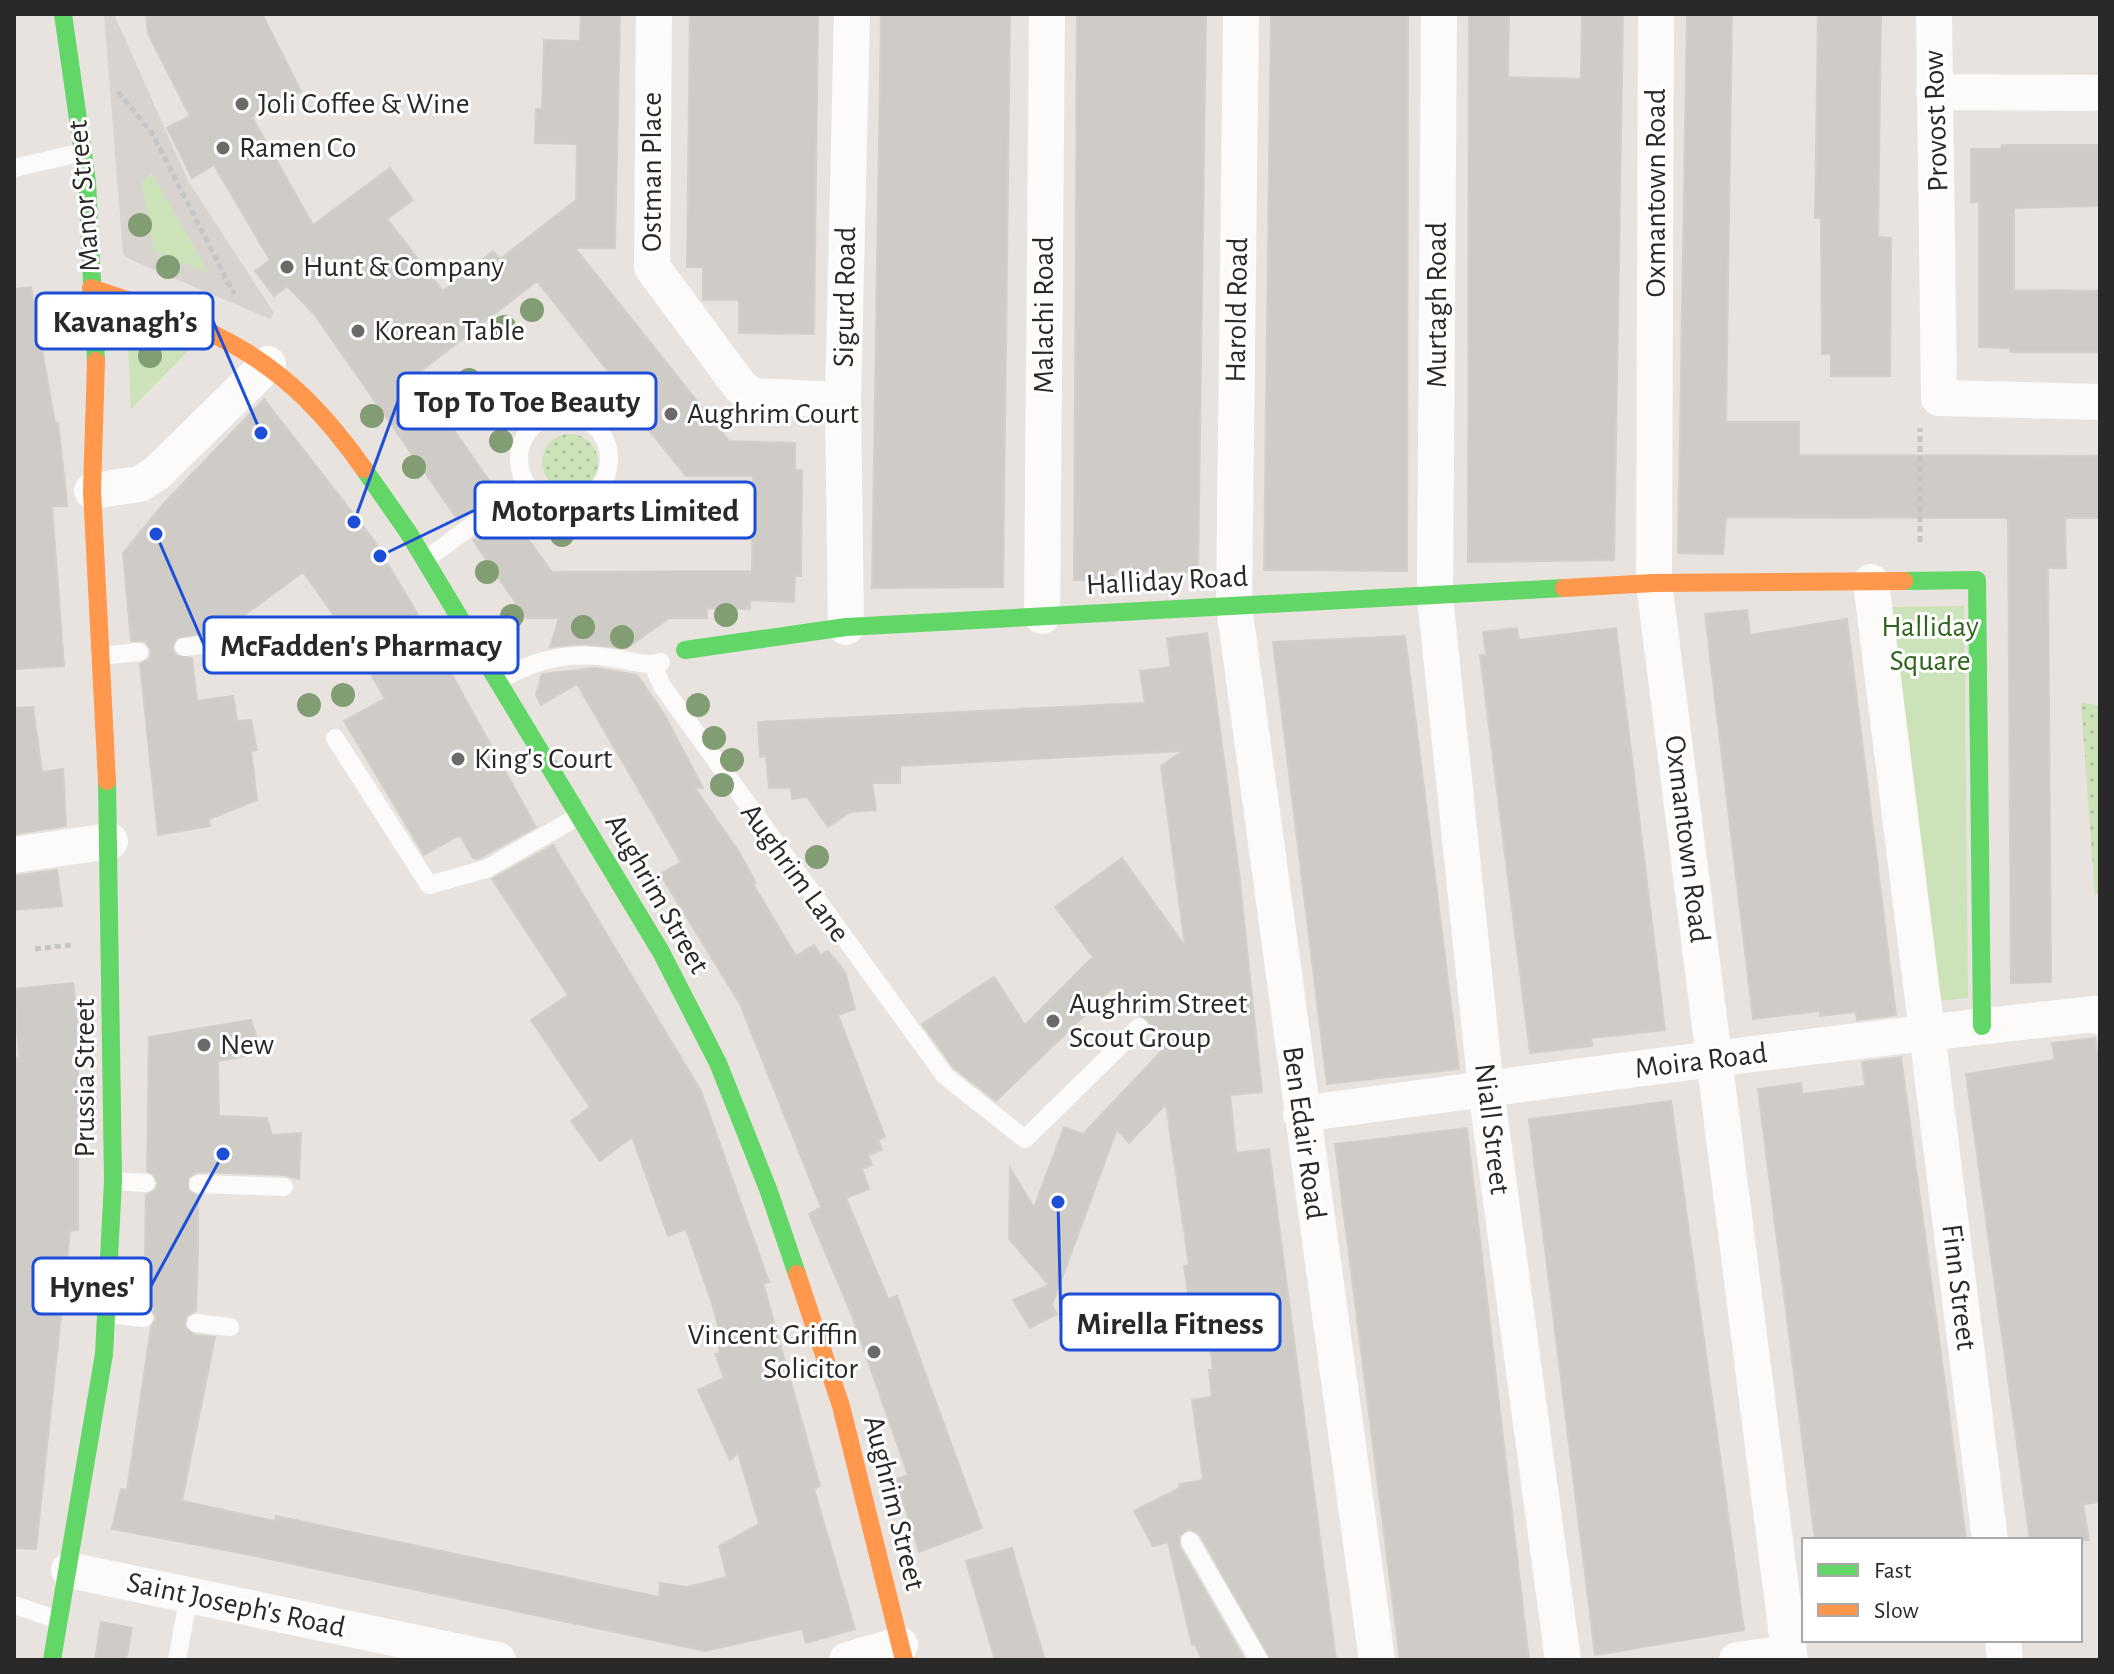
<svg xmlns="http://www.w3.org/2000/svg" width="2114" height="1674" font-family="'Alegreya Sans',sans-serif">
<defs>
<pattern id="grass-dots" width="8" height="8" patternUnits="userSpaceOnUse" patternTransform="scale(2)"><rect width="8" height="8" fill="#cce2b8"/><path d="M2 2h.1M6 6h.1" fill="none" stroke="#afc29e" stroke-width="1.8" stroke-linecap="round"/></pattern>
</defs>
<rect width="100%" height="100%" fill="#e8e3de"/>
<path fill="url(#grass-dots)" d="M542 462a28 28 0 1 1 56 0a28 28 0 1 1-56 0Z
M2081,702L2100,706V889L2095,896Z"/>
<path fill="#cce2b8" d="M153,174L209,274L154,252L142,181Z
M127,323L188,351L131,409Z
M1964,606L1968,998L1937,1001L1890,607Z"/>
<path fill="#d8d3ce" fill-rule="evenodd" d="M104,14H114L188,181L274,313L270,319L129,259L123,254ZM152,174L198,254L208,273L154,252L142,181Z"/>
<path fill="#cfccc8" stroke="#d2cfcb" stroke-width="2" d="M146,14H262L301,91L252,117L313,225L390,168L413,200L387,219L443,291L493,251L500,259L576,200L577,144L535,143L536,109H542L544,40L580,41L581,14H620L615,248H575L729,441L795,443V470H802L801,576H795L794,602L750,600V609L707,608V618H669L627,648L582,644L550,647L559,618H526L473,540L509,513L552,572L752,571L753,476H686L621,396L625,393L537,281L416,375L497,492L458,520L314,314L287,286L274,296L255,271L270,260L214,165L192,178L167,128L190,116L148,34Z
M690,14H818L814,334L739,333V300H703V267H687Z
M881,14H1010L1003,587L872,588Z
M1077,14H1206L1198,572L1114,571V580H1074Z
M1271,14H1408L1407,571L1264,570Z
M1469,14H1509L1508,77L1581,79L1582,14H1623L1614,560L1468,562Z
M1687,14H1732L1726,422H1799V455L2100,456V518H2065L2066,568H2048L2051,982L2011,983L2008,518L1726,517L1723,554L1678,553Z
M1818,14H1881L1878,237L1891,238L1890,376H1831V354H1822L1821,218H1815Z
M2002,145H2100V206L2014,208V290L2100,291V352H2010V348L1979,347V202H1971V149H2001Z
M31,287L55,423H58L65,483L67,506H52L64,666L14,669V289Z
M264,399L373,539L423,623L343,628L303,572L224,630L176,638L172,648L175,655L192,658L197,701L233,696L237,721L251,720L257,750L251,751L257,800L209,819L210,826L158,835L140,664L150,658L151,650L145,641H131L123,553L164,503Z
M1747,610L1750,635L1847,619L1896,1015L1857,1020L1856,1012L1820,1016V1011L1753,1019L1705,614Z
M1517,628L1519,640L1616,628L1665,1030L1591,1038L1592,1046L1530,1053L1480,655H1486L1483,632Z
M1207,633L1239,873L1262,1092L1230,1095L1236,1153L1269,1149L1336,1660H1271L1200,1535L1189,1529L1179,1536L1180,1547L1245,1660H1202L1195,1644L1192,1645L1168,1542L1153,1546L1134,1511L1180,1488L1179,1484L1203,1480L1192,1400L1212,1397L1209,1370H1213L1204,1297L1189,1299L1184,1266L1189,1265L1166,1104L1129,1143L1117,1129L1052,1305L1057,1314L1030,1328L1013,1300L1049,1285L1009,1239L1010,1168L1034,1208L1064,1127L1083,1134L1170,1042L1115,990L1117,984L996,1101L954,1068L922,1024L994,977L1025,1025L1093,957L1055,907L1122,858L1185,946L1161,766L1183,751L900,766V783H872L876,810L850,812L828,827L807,797L792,799L791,788H769L766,756L760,757L758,722L1145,703L1140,671L1171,667L1167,638Z
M1405,636L1459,1069L1327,1084L1273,642Z
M445,662L536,827L478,859L473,858L460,835L424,855L344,721L385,699L371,674Z
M596,668L637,675L664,714L703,788H695L739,852L756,883L753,884L796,956L814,945L820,955L828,951L845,972L855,1009L838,1015L885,1137L878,1140L882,1150L868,1155L872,1165L862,1169L869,1189L846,1198L888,1299L897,1296L982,1528L919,1552L896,1479L908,1475L851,1313L809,1214L821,1207L740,1004L660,874L681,862L577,684L541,705L536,695L542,674Z
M33,707L42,772L63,769L66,826L14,834V708Z
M553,845L701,1091L769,1282L763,1283L820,1486L814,1489L855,1629L806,1643L802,1629L705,1651L246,1554L112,1529L121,1489L127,1490L151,1327L156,1318L152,1309L144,1306L146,1195L156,1190L158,1183L153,1174L147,1171L149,1037L251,1020L262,1053L218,1061L219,1116L267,1118L272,1135L301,1133L299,1179L284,1175L198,1172L188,1178V1190L198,1196V1253L196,1311L186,1317L185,1327L194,1335L215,1337L182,1501L275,1521L276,1516L659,1597L660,1583L687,1587L727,1577L719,1546L759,1524L738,1453L730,1460L698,1390L724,1378L715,1354L720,1353L717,1342L722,1341L712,1303L686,1229L668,1236L632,1137L600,1161L571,1121L590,1107L531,1020L568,995L492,879Z
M57,870L62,906L14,910V876Z
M73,983L78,1028V1230L70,1231L36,1549L14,1548V1058L19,1057L14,989Z
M2095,1038L2100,1072V1502L2083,1504L2089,1540H2030L1966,1074L2055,1060L2052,1043Z
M1901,1057L1966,1540H1815L1758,1089L1801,1083L1802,1094L1865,1086L1862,1062Z
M1671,1101L1744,1630L1595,1655L1529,1119Z
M1467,1128L1529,1660H1400L1335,1144Z
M1012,1548L1033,1621L1045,1660H995L966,1561Z
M101,1622L132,1628L126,1660H95Z"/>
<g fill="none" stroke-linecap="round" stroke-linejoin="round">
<path stroke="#c6c5c5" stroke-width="5" stroke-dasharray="6 4" stroke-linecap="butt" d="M118,92L152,133L234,294
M1920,542V428
M35,949L71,945"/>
<path stroke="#fcfbfa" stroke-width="18" d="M14,168L83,152
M519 459a45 45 0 1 1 90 0a45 45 0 1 1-90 0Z
M425,560L527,485
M184,647L227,642
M100,656L139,652
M653,665L662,686L945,1076L1025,1139L1139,1027
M499,681C534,659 571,651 612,658C628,660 646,667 661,662
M335,738L429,885L486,869L579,816
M113,1181L146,1183
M198,1184L284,1187
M107,1314L144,1318
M196,1323L230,1327
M1190,1541L1259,1660
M14,1605L59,1620
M177,1660L189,1595"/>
<path stroke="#fcfbfa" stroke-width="36" d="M654,14L652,267L739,385L752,396L843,400
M1241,14L1234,606L1377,1660
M1439,14L1435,597L1486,1089L1563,1660
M1656,14L1654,583L1790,1660
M1934,14L1939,398L2100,402
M1934,92L2100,93
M92,491L140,484L157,473L268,364
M1871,582L1990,1540
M1042,616L1047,14
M846,627L843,400L852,14
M14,855L110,841
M1301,1114C1566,1078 1830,1042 2095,1014L2100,1017
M69,1570L498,1660
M2003,1640L2005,1660
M847,1660L900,1645
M1737,1660L1789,1653"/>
<path stroke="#63d668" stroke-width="18" d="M63,14L87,182L96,361
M364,469L408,532L661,952L718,1063L768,1189L797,1274
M1904,581L1977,580L1982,1026
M685,650L846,627L1564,588
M52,1660L104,1354L113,1181L107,781"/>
<path stroke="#ff974d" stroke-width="18" d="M91,288C217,329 285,356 364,469
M96,361L92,491L107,781
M1564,588L1654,583L1904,581
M797,1274L841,1406L904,1660"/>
</g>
<g fill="#829d73">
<circle cx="140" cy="225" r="12"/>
<circle cx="168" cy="267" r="12"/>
<circle cx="532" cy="310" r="12"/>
<circle cx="504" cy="327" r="12"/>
<circle cx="150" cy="356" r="12"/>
<circle cx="469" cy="380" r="12"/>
<circle cx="372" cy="416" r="12"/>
<circle cx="501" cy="441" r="12"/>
<circle cx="414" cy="467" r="12"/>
<circle cx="562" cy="535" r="12"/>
<circle cx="487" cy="572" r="12"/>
<circle cx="726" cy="615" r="12"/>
<circle cx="512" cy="616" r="12"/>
<circle cx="583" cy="627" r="12"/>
<circle cx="622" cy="637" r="12"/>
<circle cx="343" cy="695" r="12"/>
<circle cx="309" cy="705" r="12"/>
<circle cx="698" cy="705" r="12"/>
<circle cx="714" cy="738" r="12"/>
<circle cx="732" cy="760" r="12"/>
<circle cx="722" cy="785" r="12"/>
<circle cx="817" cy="857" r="12"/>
</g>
<g fill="#6c6a68" stroke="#fff" stroke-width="3">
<circle cx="242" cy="104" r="8"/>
<circle cx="223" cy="148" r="8"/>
<circle cx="287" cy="267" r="8"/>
<circle cx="358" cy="331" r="8"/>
<circle cx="671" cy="414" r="8"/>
<circle cx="458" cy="759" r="8"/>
<circle cx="1053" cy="1021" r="8"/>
<circle cx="204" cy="1045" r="8"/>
<circle cx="874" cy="1352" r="8"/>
</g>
<g text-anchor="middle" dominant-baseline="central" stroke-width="6" stroke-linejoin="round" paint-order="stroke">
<g font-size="30" fill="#292929" stroke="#fff" text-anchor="start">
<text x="258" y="104">Joli Coffee &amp; Wine</text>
<text x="239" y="148">Ramen Co</text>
<text x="303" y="267">Hunt &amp; Company</text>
<text x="374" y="331">Korean Table</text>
<text x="687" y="414">Aughrim Court</text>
<text x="474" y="759">King's Court</text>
<text x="1069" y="1004">Aughrim Street<tspan x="1069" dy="34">Scout Group</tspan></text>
<text x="220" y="1045">New</text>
<text x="858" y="1335" text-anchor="end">Vincent Griffin<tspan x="858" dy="34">Solicitor</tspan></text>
</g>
<g font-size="30" fill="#292929" stroke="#fff">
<text transform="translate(1936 121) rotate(-92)">Provost Row</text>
<text transform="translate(652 172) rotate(-90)">Ostman Place</text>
<text transform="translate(1656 193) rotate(-90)">Oxmantown Road</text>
<text transform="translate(84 196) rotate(-95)">Manor Street</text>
<text transform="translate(845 297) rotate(-89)">Sigurd Road</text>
<text transform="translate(1437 305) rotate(-90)">Murtagh Road</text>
<text transform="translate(1237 310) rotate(-89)">Harold Road</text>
<text transform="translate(1044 315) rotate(-90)">Malachi Road</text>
<text transform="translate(1167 581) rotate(-3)">Halliday Road</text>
<text transform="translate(1687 839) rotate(83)">Oxmantown Road</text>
<text transform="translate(795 873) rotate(54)">Aughrim Lane</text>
<text transform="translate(657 894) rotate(60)">Aughrim Street</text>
<text transform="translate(1701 1061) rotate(-7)">Moira Road</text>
<text transform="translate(85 1078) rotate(-90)">Prussia Street</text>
<text transform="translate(1492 1129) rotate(83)">Niall Street</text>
<text transform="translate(1304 1133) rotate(82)">Ben Edair Road</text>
<text transform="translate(1959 1287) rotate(83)">Finn Street</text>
<text transform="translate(894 1503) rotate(76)">Aughrim Street</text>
<text transform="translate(236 1605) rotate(12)">Saint Joseph's Road</text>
</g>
<g font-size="30" fill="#2f641b" stroke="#fff">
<text x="1930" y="627">Halliday<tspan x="1930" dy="34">Square</tspan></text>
</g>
</g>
<path fill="none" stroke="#1d4ed8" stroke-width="3" d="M261 433L213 321M354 522L398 401M380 556L475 510M156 534L204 645M223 1154L151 1286M1058 1202L1061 1322"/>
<g fill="#1d4ed8" stroke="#fff" stroke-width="3">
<circle cx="261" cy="433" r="8"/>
<circle cx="354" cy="522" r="8"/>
<circle cx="380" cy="556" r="8"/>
<circle cx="156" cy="534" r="8"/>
<circle cx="223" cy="1154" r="8"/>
<circle cx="1058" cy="1202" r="8"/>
</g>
<g fill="#fff" stroke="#1d4ed8" stroke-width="3">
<rect x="36" y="293" width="177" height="56" rx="8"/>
<rect x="398" y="373" width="258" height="56" rx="8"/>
<rect x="475" y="482" width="280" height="56" rx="8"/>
<rect x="204" y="617" width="314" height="56" rx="8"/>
<rect x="33" y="1258" width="118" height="56" rx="8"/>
<rect x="1061" y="1294" width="219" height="56" rx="8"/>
</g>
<g font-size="32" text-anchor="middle" font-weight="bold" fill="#292929">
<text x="125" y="332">Kavanagh’s</text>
<text x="527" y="412">Top To Toe Beauty</text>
<text x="615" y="521">Motorparts Limited</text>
<text x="361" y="656">McFadden's Pharmacy</text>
<text x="92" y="1297">Hynes'</text>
<text x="1170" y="1334">Mirella Fitness</text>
</g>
<rect width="2114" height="1674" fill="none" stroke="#292929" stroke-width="32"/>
<rect x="1802" y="1538" width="280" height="104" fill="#ffffff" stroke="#a9a9a9" stroke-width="2"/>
<rect x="1818" y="1564" width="40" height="12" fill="#63d668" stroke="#a9a9a9" stroke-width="2"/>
<text x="1874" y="1578" font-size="24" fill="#292929">Fast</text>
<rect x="1818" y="1604" width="40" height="12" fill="#ff974d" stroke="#a9a9a9" stroke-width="2"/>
<text x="1874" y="1618" font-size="24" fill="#292929">Slow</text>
</svg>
